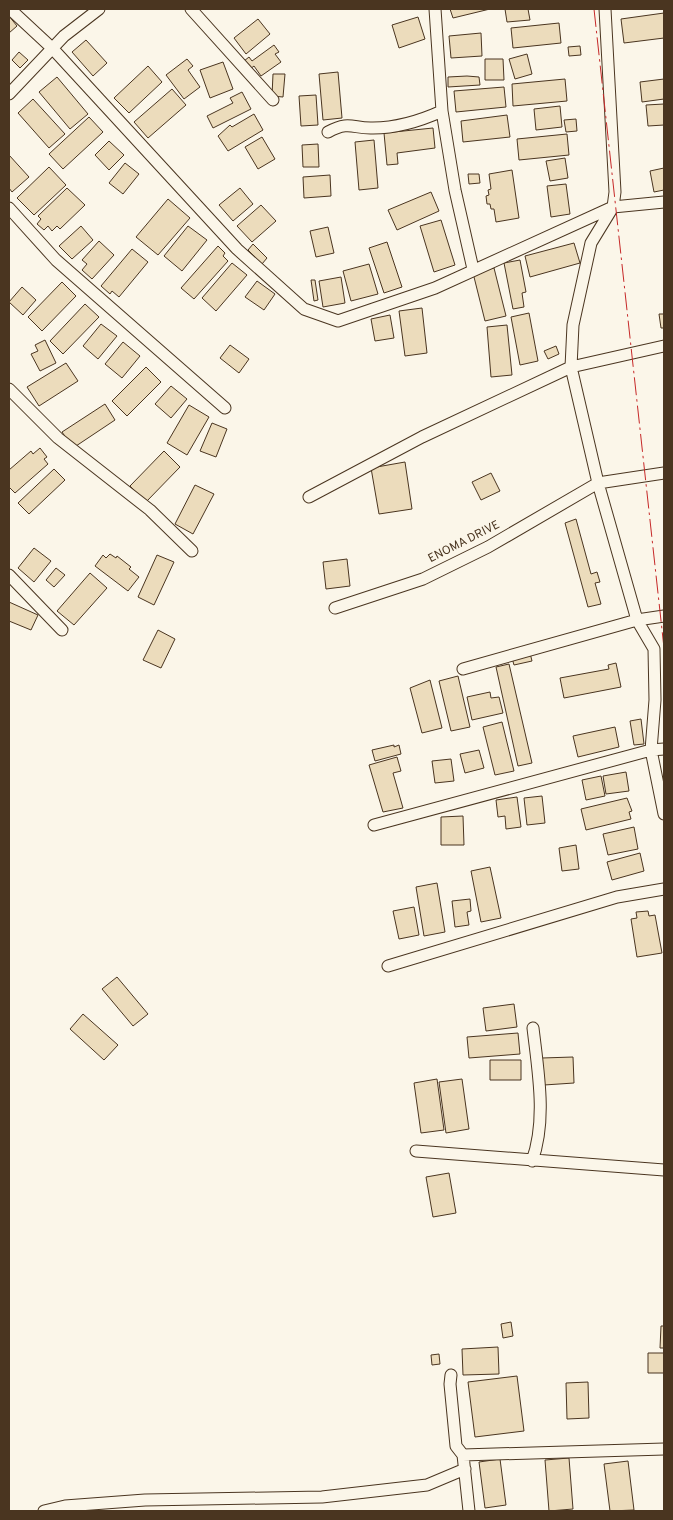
<svg xmlns="http://www.w3.org/2000/svg" width="673" height="1520" font-family="Overpass,sans-serif">
<rect width="100%" height="100%" fill="#fbf6e9"/>
<path fill="#ecdcbc" stroke="#4a3520" d="M450,9H490L453,18Z
M505,9H528L530,20L507,22Z
M664,13V38L624,43L621,19Z
M9,16L17,26L9,33Z
M418,17L425,39L399,48L392,25Z
M258,19L270,34L246,54L234,38Z
M559,23L561,43L513,48L511,28Z
M481,33L482,56L451,58L449,36Z
M86,40L107,63L93,76L72,52Z
M274,45L279,52L275,54L281,62L261,76L254,66L250,69L244,61L249,57L252,61Z
M580,46L581,55L569,56L568,47Z
M19,52L28,60L20,68L12,60Z
M527,54L532,74L515,79L509,59Z
M187,59L193,66L188,70L200,87L184,99L166,75Z
M485,59H503L504,80H485Z
M223,62L233,89L210,98L200,70Z
M148,66L162,82L129,113L114,98Z
M338,72L342,118L323,120L319,74Z
M273,74H285L283,97L272,96Z
M467,76L479,77L480,85L448,87V77Z
M57,77L88,114L70,129L39,92Z
M565,79L567,101L513,106L512,84Z
M664,79V99L642,102L640,82Z
M504,87L506,107L456,112L454,91Z
M172,89L186,105L148,138L134,122Z
M242,92L251,109L213,128L207,116L233,103L230,98Z
M316,95L318,125L301,126L299,96Z
M33,99L65,134L49,148L18,113Z
M664,104V125L648,126L646,105Z
M560,106L562,127L536,130L534,109Z
M254,114L263,130L228,151L218,136L230,125L232,127Z
M507,115L510,137L463,142L461,121Z
M89,117L103,132L63,169L49,154Z
M576,119L577,131L566,132L564,120Z
M433,128L435,148L397,153L398,164L387,165L384,133Z
M567,134L569,155L519,160L517,139Z
M262,137L275,159L258,169L245,147Z
M374,140L378,188L359,190L355,142Z
M109,141L124,155L109,170L95,155Z
M318,144L319,167H303L302,145Z
M9,155L29,177L12,192L9,188Z
M565,158L568,178L550,181L546,161Z
M125,163L139,174L123,194L109,183Z
M49,167L66,185L34,215L17,198Z
M664,168V190L654,192L650,171Z
M512,170L519,218L496,222L494,209H491L490,204H487L486,196L489,195L488,190L491,189L489,174Z
M468,174H479L480,183L469,184Z
M330,175L331,196L304,198L303,177Z
M566,184L570,214L551,217L547,186Z
M67,188L85,205L60,229L57,226L52,231L48,226L44,230L37,224L41,219L38,216Z
M240,188L253,204L233,221L219,205Z
M431,192L439,211L397,230L388,210Z
M168,199L190,218L158,255L136,237Z
M261,205L276,221L252,242L237,226Z
M441,220L455,265L434,272L420,226Z
M81,226L93,240L72,259L59,246Z
M188,226L207,240L182,271L164,256Z
M328,227L334,253L316,257L310,231Z
M99,241L114,255L92,279L82,270L87,264L82,260Z
M387,242L402,287L384,293L369,248Z
M574,243L580,263L530,277L525,256Z
M253,244L267,258L262,264L248,250Z
M218,246L225,253L223,256L228,261L194,299L181,288Z
M132,249L148,262L119,297L112,291L110,294L101,286Z
M520,260L526,292L522,293L524,307L513,309L504,263Z
M232,263L247,275L216,311L202,298Z
M369,264L378,294L351,301L343,271Z
M494,268L506,316L485,321L473,273Z
M341,277L345,303L323,307L319,281Z
M311,280H315L318,300L314,301Z
M257,281L275,294L264,310L245,297Z
M62,282L76,296L42,331L28,317Z
M22,287L36,300L23,315L9,302Z
M85,304L99,317L63,354L50,341Z
M422,308L427,353L405,356L399,311Z
M529,313L538,361L520,365L511,317Z
M659,314H664V328H661Z
M390,315L394,338L375,341L371,319Z
M101,324L117,336L98,359L83,346Z
M507,325L512,375L491,377L487,327Z
M45,340L56,363L40,371L31,354L38,351L35,345Z
M123,342L140,356L122,378L105,364Z
M230,345L249,359L239,373L220,358Z
M556,346L559,354L548,359L544,351Z
M66,363L78,381L39,406L27,387Z
M146,367L161,382L127,416L112,401Z
M171,386L187,399L171,418L155,404Z
M105,404L115,420L73,448L62,432Z
M189,405L209,417L187,455L167,443Z
M212,423L227,429L216,457L200,451Z
M40,448L47,457L44,459L48,464L15,493L9,487V470L31,451L33,454Z
M164,451L180,467L146,502L130,486Z
M405,462L412,509L379,514L371,468Z
M54,469L65,480L29,514L18,503Z
M491,473L500,491L481,500L472,482Z
M195,485L214,494L193,534L175,524Z
M576,519L591,574L597,572L600,582L595,583L601,604L588,607L565,523Z
M34,548L51,561L34,582L18,568Z
M110,554L116,558L117,556L131,567L129,569L139,577L128,591L95,566L103,555L106,558Z
M157,555L174,562L154,605L138,597Z
M347,559L350,586L326,589L323,562Z
M56,568L65,575L54,587L46,580Z
M90,573L107,588L74,625L57,611Z
M9,602L38,615L31,630L9,621Z
M158,630L175,639L161,668L143,660Z
M530,653L532,661L514,665L512,658Z
M616,663L621,687L564,698L560,678L609,669L608,665Z
M509,664L532,763L518,766L496,667Z
M458,676L470,727L451,731L439,681Z
M430,680L442,728L422,733L410,688Z
M490,692L491,698L499,697L503,713L472,720L467,697Z
M641,719L644,744L634,745L630,721Z
M502,722L514,771L495,775L483,727Z
M615,727L619,747L578,757L573,736Z
M394,745V747L399,745L401,754L375,761L372,750Z
M479,750L484,768L465,773L460,754Z
M397,757L401,771L393,773L403,808L383,812L369,765Z
M451,759L454,781L435,783L432,761Z
M626,772L629,791L606,794L603,776Z
M601,776L605,796L586,800L582,780Z
M542,796L545,823L527,825L524,798Z
M517,797L521,827L506,829L505,816L498,817L496,800Z
M627,798L632,811L629,812L631,819L586,830L581,809Z
M463,816L464,845H441V817Z
M634,827L638,849L608,855L603,834Z
M576,845L579,869L562,871L559,848Z
M640,853L644,871L612,880L607,862Z
M490,867L501,918L481,922L471,871Z
M437,883L445,932L424,936L416,887Z
M470,899L471,911L467,912L469,925L455,927L452,901Z
M414,907L419,935L399,939L393,911Z
M648,911L649,916L655,915L662,953L637,957L631,919L637,918L636,912Z
M117,977L148,1014L133,1026L102,989Z
M514,1004L517,1027L486,1031L483,1008Z
M83,1014L118,1045L104,1060L70,1029Z
M518,1033L520,1054L469,1058L467,1037Z
M573,1057L574,1083L544,1085L542,1058Z
M490,1060H521V1080H490Z
M437,1079L444,1130L421,1133L414,1083Z
M462,1079L469,1129L446,1133L439,1082Z
M449,1173L456,1213L433,1217L426,1177Z
M511,1322L513,1336L503,1338L501,1324Z
M661,1326H664V1348H660Z
M498,1347L499,1374L463,1375L462,1349Z
M648,1353H664V1373H648Z
M439,1354L440,1364L432,1365L431,1355Z
M517,1376L524,1431L475,1437L468,1382Z
M588,1382L589,1418L567,1419L566,1383Z
M569,1458L573,1509L549,1511L545,1460Z
M500,1459L506,1505L485,1508L479,1462Z
M628,1461L634,1510L610,1511L604,1464Z"/>
<g fill="none" stroke-linecap="round" stroke-linejoin="round">
<defs>
<path id="minor" d="M10,9L53,49L237,249L304,309L338,321L435,288L613,207L664,202
M191,9L273,100
M435,9L442,111L455,190L473,269
M605,9L615,192L613,207L591,243L573,325L571,367L598,483L637,620L654,649L655,700L651,750L664,814
M9,94L64,36L99,9
M328,132C350,120 353,129 373,128C398,128 420,121 442,111
M9,208L56,260L225,408
M9,389L58,438L150,510L192,551
M309,497L422,437L571,367L664,346
M9,575L62,630
M335,608L423,579L488,547L598,483L664,473
M463,669L637,620L664,616
M374,825L651,750L664,749
M388,966L617,897L664,889
M416,1151L664,1170
M532,1161C547,1120 538,1071 533,1028
M451,1375L450,1384L456,1446L463,1455L469,1511
M463,1455L664,1449
M44,1511L65,1506L145,1500L322,1497L427,1485L465,1469"/>
</defs>
<use href="#minor" stroke="#4a3520" stroke-width="13"/>
<use href="#minor" stroke="#fbf6e9" stroke-width="11"/>
<path stroke="#c62828" stroke-width="1" stroke-dasharray="18 4 2.5 4" stroke-linecap="butt" d="M594,9L664,648"/>
</g>
<g text-anchor="middle" dominant-baseline="central" stroke-width="4" stroke-linejoin="round" paint-order="stroke">
<g font-size="12" fill="#4a3520" stroke="#fbf6e9">
<text transform="translate(464 542) rotate(-27)">ENOMA DRIVE</text>
</g>
</g>
<rect width="673" height="1520" fill="none" stroke="#4a3520" stroke-width="20"/>
</svg>
